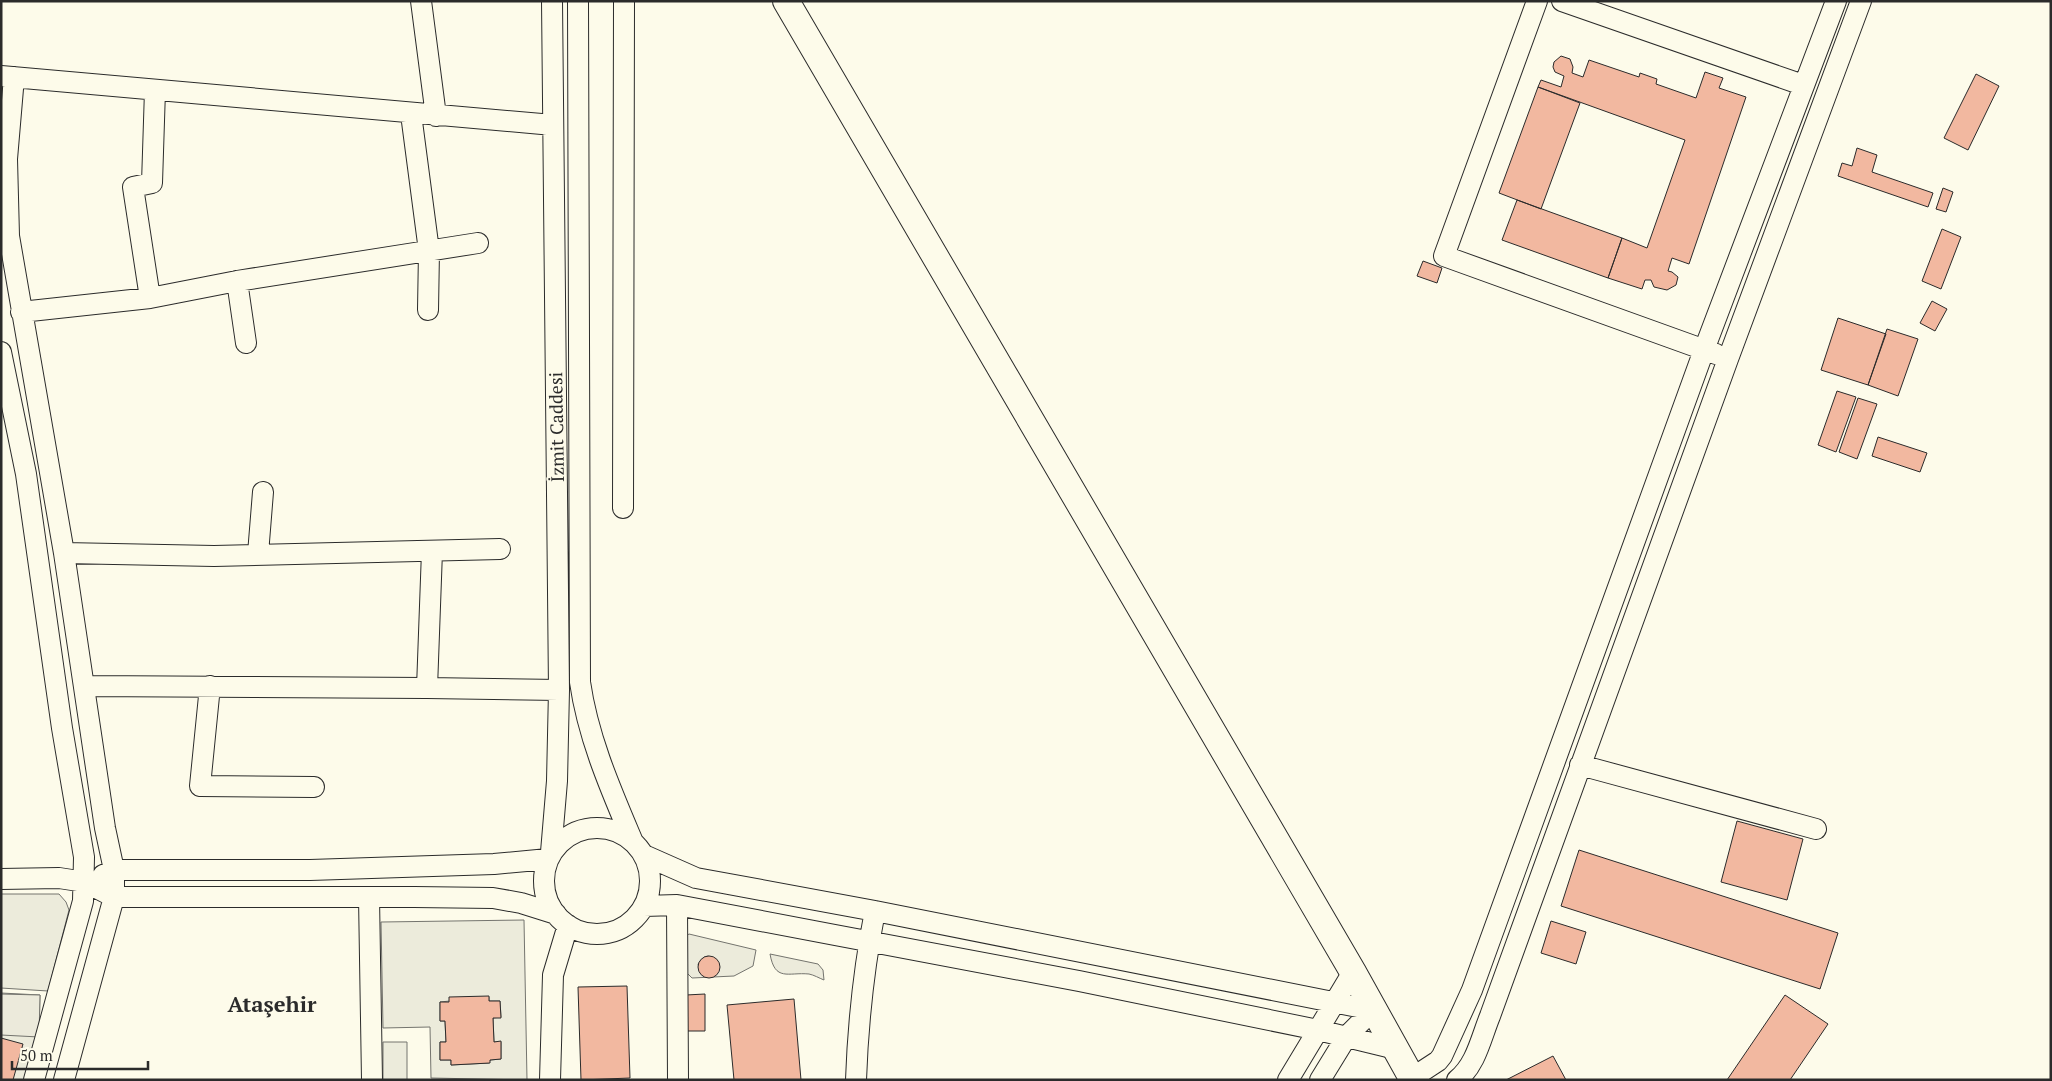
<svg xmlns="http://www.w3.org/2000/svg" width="2052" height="1081" font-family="'PT Serif',serif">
<rect width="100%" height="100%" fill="#fdfbea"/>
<path fill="#ecebdb" stroke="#74746e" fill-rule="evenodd" d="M1,894H59L66,902L69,910L48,991L1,988Z
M524,920L527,1080L431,1078L430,1027L383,1028L381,922ZM489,997V1001H500L501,1017L493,1018L494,1042H501V1059L490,1060L489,1063L451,1065V1060H440V1042H446L445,1021H440V1002Z
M689,934L756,950L753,966L734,976L692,978L682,968V939ZM708,956L717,960L719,969C715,977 708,980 700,973L698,964L704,957Z
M770,954L818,964L823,970L824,980C819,978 814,975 809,974C788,972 775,982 770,954Z
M1,993L40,995L39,1037L28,1080H1Z
M383,1042H407V1080H383Z"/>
<path fill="#eceadb" stroke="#74746e" d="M1,994L40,995L39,1037L1,1035Z"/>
<path fill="#f2b8a0" stroke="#2b2b2b" d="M1561,56L1570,59L1573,67L1572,73L1583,77L1589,60L1639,77L1640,73L1657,79L1656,84L1696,98L1705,72L1723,78L1719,88L1746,97L1689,264L1672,258L1668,271L1672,272L1678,277L1676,285L1667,290L1654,287L1651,280H1645L1642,289L1608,278L1622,238L1647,248L1685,140L1538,87L1541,80L1561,87L1564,76L1555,72L1553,67L1554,62Z
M1976,74L1999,86L1968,150L1944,138Z
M1538,87L1580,103L1541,209L1499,193Z
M1857,148L1877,155L1872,172L1933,193L1928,207L1838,176L1842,163L1852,166Z
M1943,188L1953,192L1946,212L1936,209Z
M1517,200L1622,238L1608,278L1502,240Z
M1942,229L1961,237L1941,289L1922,281Z
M1423,261L1442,268L1437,283L1417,276Z
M1932,301L1947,309L1935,331L1920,323Z
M1838,318L1886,334L1868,385L1821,370Z
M1887,329L1918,339L1898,396L1868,385Z
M1837,391L1856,397L1836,452L1818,445Z
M1858,398L1877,404L1857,459L1839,452Z
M1878,437L1927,453L1920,472L1872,456Z
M1737,821L1803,839L1787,900L1721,882Z
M1579,850L1838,933L1820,989L1561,906Z
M1551,921L1586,932L1576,964L1541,953Z
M698 967a11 11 0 1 1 22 0a11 11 0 1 1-22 0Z
M627,986L630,1078L581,1080L578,987Z
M705,994V1031H687L686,995Z
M1785,995L1828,1024L1790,1080H1727Z
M489,996V1001H500L501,1018H493L494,1042L501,1041V1059L490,1060V1063L451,1065V1060H440V1042H446L445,1021H440V1002H449V997Z
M794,999L801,1080H734L727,1005Z
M1,1038L23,1044L13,1080H1Z
M1553,1056L1566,1080H1506Z"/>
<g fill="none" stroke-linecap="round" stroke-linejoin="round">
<defs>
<path id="minor" d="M421,1L436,116
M578,1L580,682C588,738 611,790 633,842
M1537,1L1444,256L1716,354
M1562,1L1803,85
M1,76L553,125
M14,77L7,159L9,236L64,553L105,828L114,870V897L64,1080
M155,90L152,183L133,187L150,298L237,281L478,243
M411,114L429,251L428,310
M237,281L246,343
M21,312L150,298
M1,352L26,474L62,728L84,857L83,901L34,1080
M623,508L624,1
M432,551L427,688L559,690
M64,553L214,556L500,549
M258,554L263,492
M84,686L427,688
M210,686L200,786L314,787
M1580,765L1816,829
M544 881a53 53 0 1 1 106 0a53 53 0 1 1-106 0Z
M551,852L557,781L559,690L552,1
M644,855L696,878L875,911L1373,1010
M103,875L114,870H310L494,864L548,859
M1,879L59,878L85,882L114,897H414L493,898L521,903L556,914
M369,897L372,1080
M677,905L678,1080
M644,906L677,905L835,935L1079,981L1318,1030L1396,1049
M1412,1078L1438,1061L1442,1056L1472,990L1704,350L1836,1
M550,1080L553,975L568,925
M856,1080C858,1023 864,967 875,911
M1288,1080L1353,972
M1320,1080L1347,1036L1373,1010
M1457,1080C1476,1065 1481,1038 1490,1016L1728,359L1861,1"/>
<path id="major" d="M786,1L1353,972L1413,1080"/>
</defs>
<use href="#minor" stroke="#2b2b2b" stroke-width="22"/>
<use href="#major" stroke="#2b2b2b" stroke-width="28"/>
<use href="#minor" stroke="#fdfbea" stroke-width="20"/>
<use href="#major" stroke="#fdfbea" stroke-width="26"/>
</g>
<g text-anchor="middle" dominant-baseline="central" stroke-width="4" stroke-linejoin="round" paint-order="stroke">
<g font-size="18" fill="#2b2b2b" stroke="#fdfbea">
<text transform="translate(556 427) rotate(-91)">İzmit Caddesi</text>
</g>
<g font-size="22" font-weight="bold" fill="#2b2b2b" stroke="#fdfbea">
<text x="272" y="1003">Ataşehir</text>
</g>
</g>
<rect width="2052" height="1081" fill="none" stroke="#2b2b2b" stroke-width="5"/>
<path d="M12 1061v8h136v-8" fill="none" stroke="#2b2b2b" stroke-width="2.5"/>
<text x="20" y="1061" font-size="15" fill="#2b2b2b" stroke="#fdfbea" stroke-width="4" paint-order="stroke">50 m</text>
</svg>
